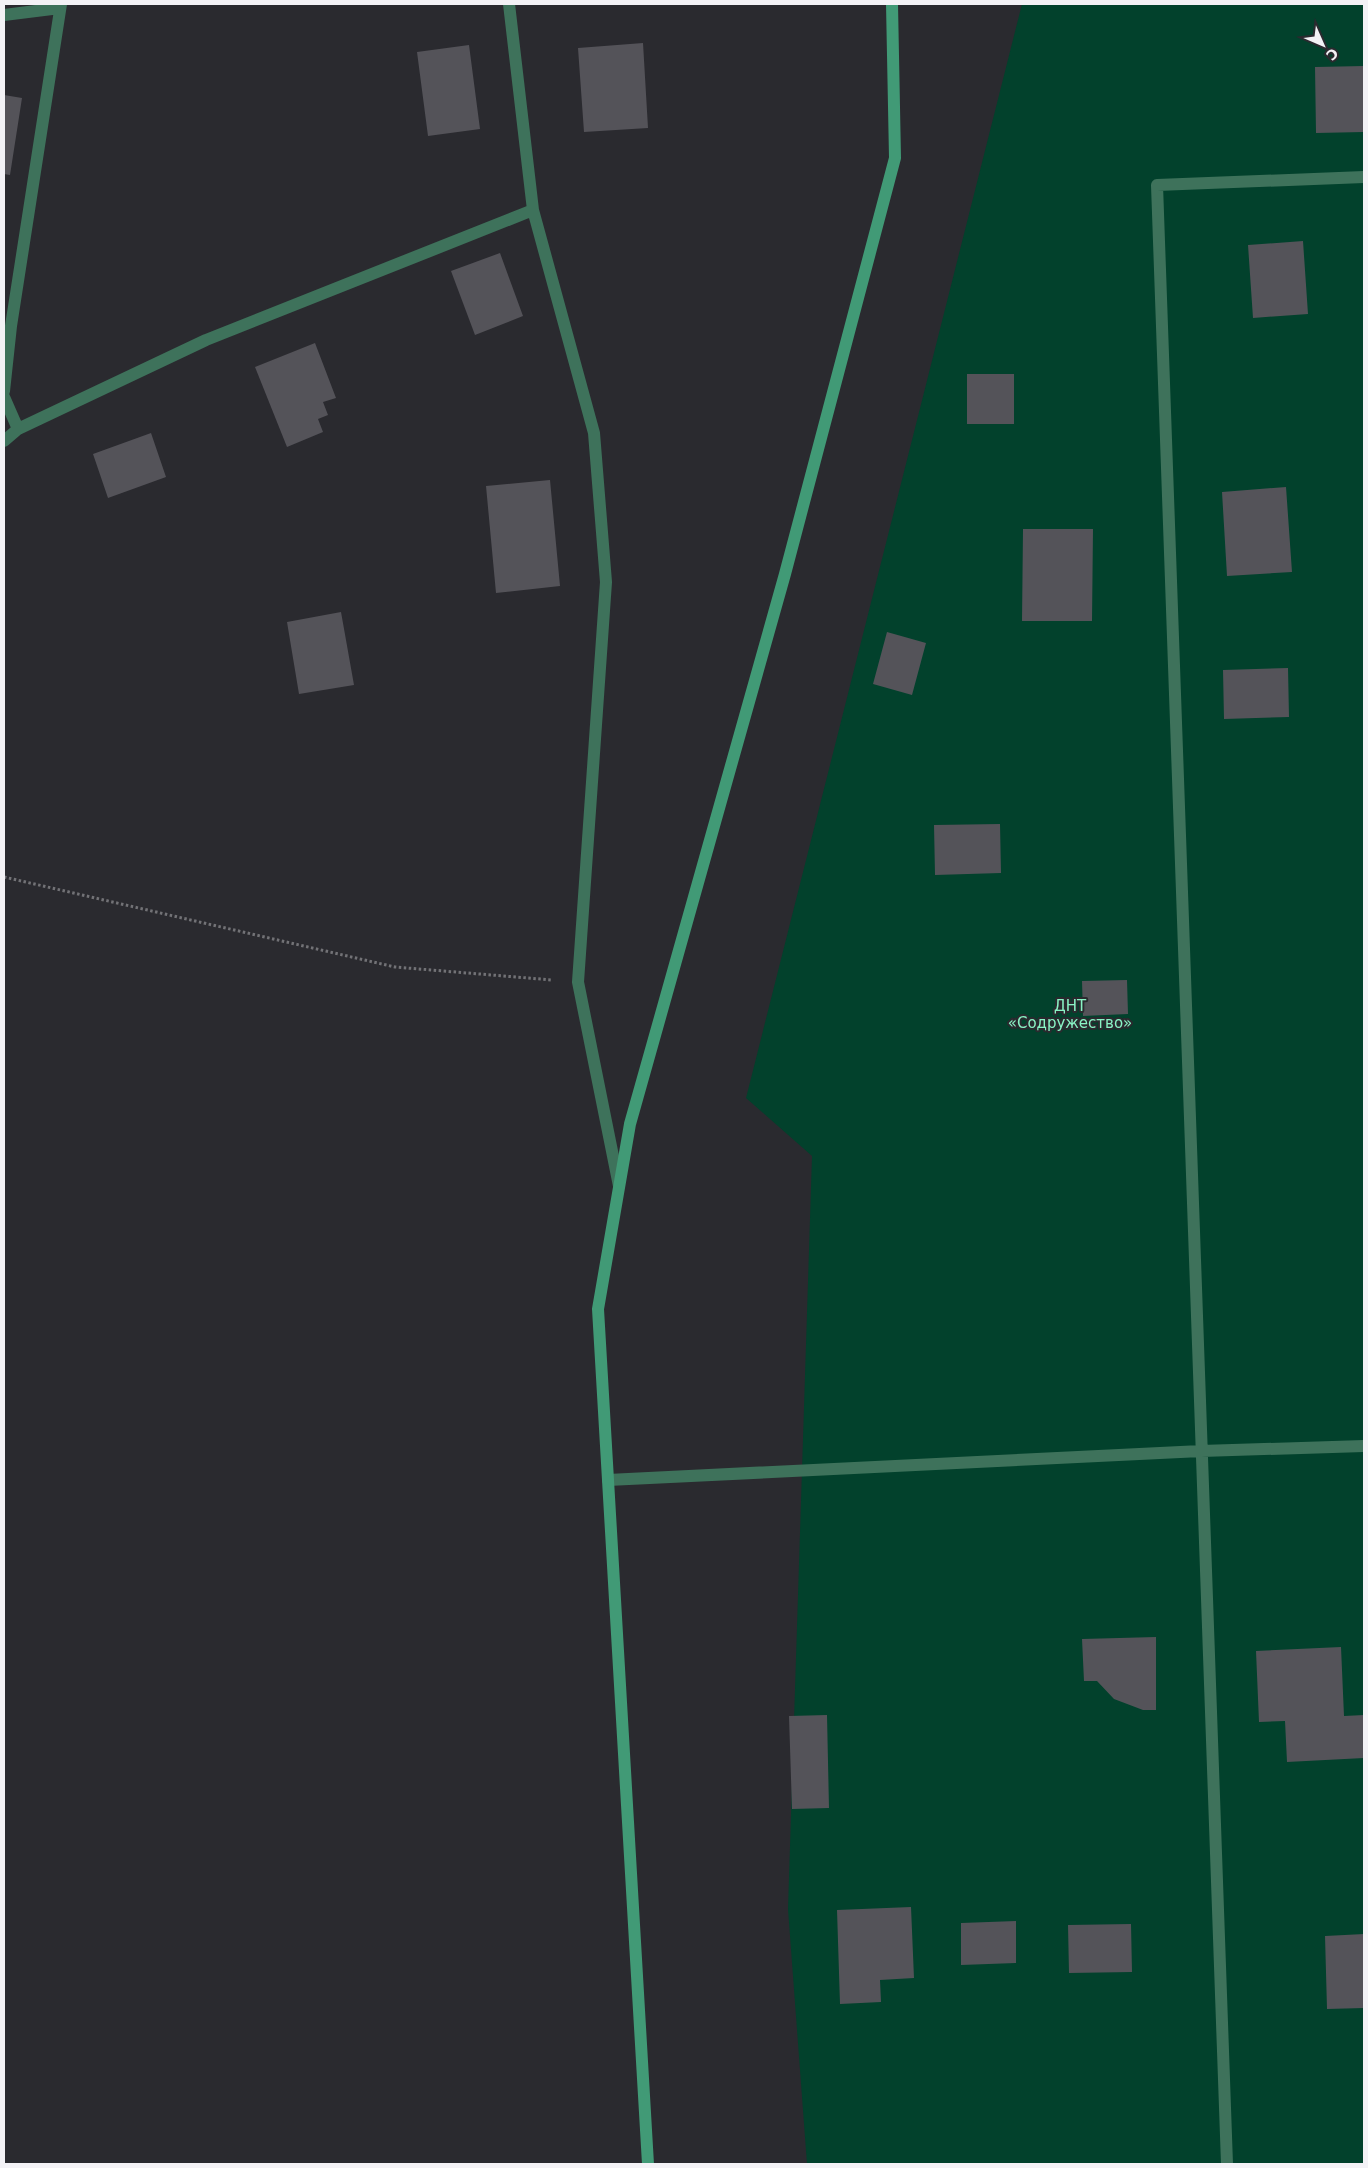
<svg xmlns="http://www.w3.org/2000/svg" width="1368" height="2168" font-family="'DejaVu Sans',sans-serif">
<rect width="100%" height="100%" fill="#2a2a2f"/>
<path fill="#02412c" d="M1022,4H1364V2164H807L788,1909L812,1156L746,1098Z"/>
<path fill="#545359" d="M643,43L648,128L584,132L578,48Z
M469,45L480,129L428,136L417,52Z
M1364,66V132L1316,133L1315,67Z
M4,95L22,98L10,175L4,174Z
M1303,241L1308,314L1253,318L1248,245Z
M500,253L523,316L475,335L451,271Z
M315,343L336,398L323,402L328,415L318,419L323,432L287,447L255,367Z
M967,374H1014V424H967Z
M151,433L166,477L108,498L93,454Z
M550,480L560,586L496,593L486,486Z
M1286,487L1292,572L1227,576L1222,492Z
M1023,529H1093L1092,621H1022Z
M341,612L354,685L299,694L287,622Z
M887,632L926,643L912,695L873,684Z
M1288,668L1289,717L1224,719L1223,670Z
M1000,824L1001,873L935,875L934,825Z
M1127,980L1128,1014L1083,1016L1082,981Z
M1156,1637V1710H1143L1114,1699L1097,1681H1084L1082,1639Z
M1341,1647L1344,1716L1364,1715V1758L1287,1762L1285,1721L1259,1722L1256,1651Z
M827,1715L829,1808L792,1809L789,1716Z
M911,1907L914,1978L880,1980L881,2002L840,2004L837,1910Z
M1016,1921V1963L961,1965V1923Z
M1131,1924L1132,1972L1069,1973L1068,1925Z
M1364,1934V2008L1327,2009L1325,1936Z"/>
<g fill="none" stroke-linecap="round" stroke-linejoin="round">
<path stroke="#727276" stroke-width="3" stroke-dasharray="2.5 2.5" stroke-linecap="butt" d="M4,877L395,967L552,980"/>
<path stroke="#3e725b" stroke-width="12" d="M509,4L533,210L594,433L606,582L578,982L619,1186
M4,15L60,8
M4,391L11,326L61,4
M4,397L18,429L4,441
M18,429L206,340L533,210
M608,1480L1201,1451L1364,1446
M1227,2164L1157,185L1364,177"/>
<path stroke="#419a76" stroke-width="12" d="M648,2164L598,1309L630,1124L785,574L895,158L892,4"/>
</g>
<g text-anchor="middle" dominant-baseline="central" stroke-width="4" stroke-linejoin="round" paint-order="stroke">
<g font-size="15" fill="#89f4c5" stroke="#2a2a2f">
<text x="1070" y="1006">ДНТ<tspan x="1070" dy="17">«Содружество»</tspan></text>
</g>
</g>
<rect width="1368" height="2168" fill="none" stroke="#f3f2f6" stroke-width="10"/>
<g transform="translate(1323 45) rotate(135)" stroke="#2a2a2f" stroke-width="4" paint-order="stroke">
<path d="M0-4L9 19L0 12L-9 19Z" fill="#f3f2f6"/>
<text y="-8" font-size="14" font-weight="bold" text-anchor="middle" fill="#f3f2f6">С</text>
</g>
</svg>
